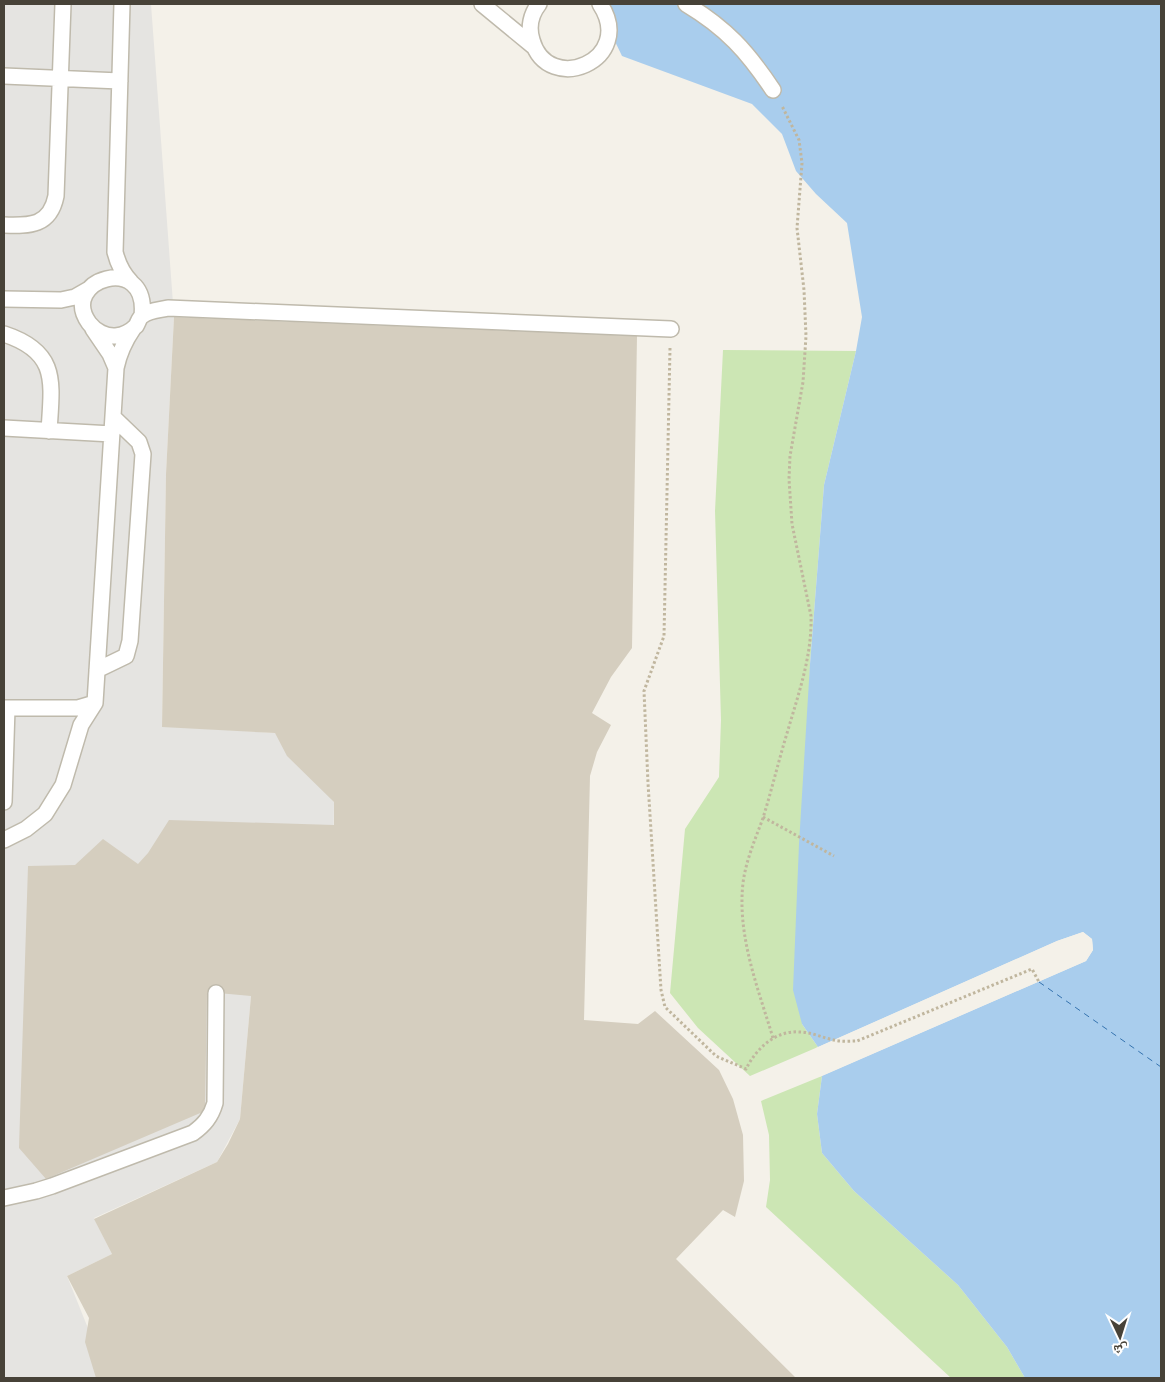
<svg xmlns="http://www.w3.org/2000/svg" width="1165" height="1382" font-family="'Golos Text','Noto Naskh Arabic',sans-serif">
<rect width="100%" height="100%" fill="#f4f1e9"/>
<path fill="#cce6b4" d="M723,350L856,351L824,485L810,664L802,1024L818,1047L750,1076L698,1028L670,993L685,829L719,777L721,720L715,511Z
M822,1076L817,1114L822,1153L854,1191L958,1285L1007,1347L1025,1378H951L766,1207L770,1180L769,1135L761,1101Z"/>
<path fill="#e5e4e1" d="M4,4H151L174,317L166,474L162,726L275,733L334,802L333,885L258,918L240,1119L217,1162L94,1218L112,1254L67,1276L108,1378H4Z"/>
<path fill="#a9cded" d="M597,4H1161V1378H1025L1007,1347L958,1285L854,1191L822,1153L817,1114L822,1076L1086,961L1093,950L1092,939L1083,932L1057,941L818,1047L802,1024L793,990L799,844L810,664L824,485L856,351L862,317L847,223L816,194L796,171L782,134L752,104L622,56Z"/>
<path fill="#f4f1e9" d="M1083,932L1092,939L1093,950L1086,961L819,1077L821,1073L1085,959L1091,950L1090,940L1082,935L1058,943L819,1049L816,1048L1057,941Z"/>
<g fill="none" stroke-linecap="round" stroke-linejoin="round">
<path stroke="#3573af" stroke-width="1" stroke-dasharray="6 5" stroke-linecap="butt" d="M1039,982L1161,1067"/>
</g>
<path fill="#d5cebf" d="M174,317L637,336L632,648L611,677L592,713L611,725L597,752L590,776L584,1020L638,1024L655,1011L719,1070L733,1099L743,1135L744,1181L735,1217L723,1210L676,1259L796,1378H96L85,1342L89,1318L67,1276L112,1254L94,1219L217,1162L228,1144L240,1119L251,996L207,992L205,1111L46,1179L19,1148L28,866L75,865L103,839L138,864L148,853L169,820L334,825V802L287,756L275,733L162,727L166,474Z"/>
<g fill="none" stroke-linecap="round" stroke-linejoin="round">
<defs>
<path id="service" d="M122,4L115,252C118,264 122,273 131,282
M482,4L533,46
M539,4C531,14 528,27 532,40C548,97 637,60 600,4
M686,4C726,28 747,51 773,90
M4,76L120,81
M4,225C30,226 50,226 56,196L63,4
M4,299L61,300L75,297L89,289
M142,316C149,251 58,280 89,323C95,331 106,337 116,336C123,335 131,331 136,326C138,323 139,318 142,316C149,310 160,310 168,308L671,329
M93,329L110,354L116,368
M4,334C59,352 52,382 49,431
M4,428L112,434
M97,670L126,656L130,641L143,454L139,442L113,417
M4,708H78L95,703
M4,802L7,708
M4,840L26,829L45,814L63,785L81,725L95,703L116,368C119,354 124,342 133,329
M4,1198L36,1191L52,1186L193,1133C204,1125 211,1117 215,1103L216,993"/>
</defs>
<use href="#service" stroke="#bfbaac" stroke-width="18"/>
<path stroke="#c0b69e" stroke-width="3" stroke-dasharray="2.5 2.5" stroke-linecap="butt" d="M670,348L664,636L644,691L648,783L661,990L665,1007L716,1056L746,1069C756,1049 775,1030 800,1032C811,1032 823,1038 834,1040C841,1042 850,1041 857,1041L1032,969L1039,982
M763,817L834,856
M773,1038C758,988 737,936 743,883C746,860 755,840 763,818C772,789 779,759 788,730C799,692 812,656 811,616L792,524L789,479L790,456L803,382L806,336L804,290L797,228L802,163L799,140L782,106"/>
<use href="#service" stroke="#fff" stroke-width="15"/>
</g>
<rect width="1165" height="1382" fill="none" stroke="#474238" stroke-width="10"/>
<g transform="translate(1120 1337) rotate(176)" stroke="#ffffff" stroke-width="4" paint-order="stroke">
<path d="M0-4L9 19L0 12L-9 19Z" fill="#474238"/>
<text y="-8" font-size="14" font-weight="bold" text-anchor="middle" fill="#474238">ش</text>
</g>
</svg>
